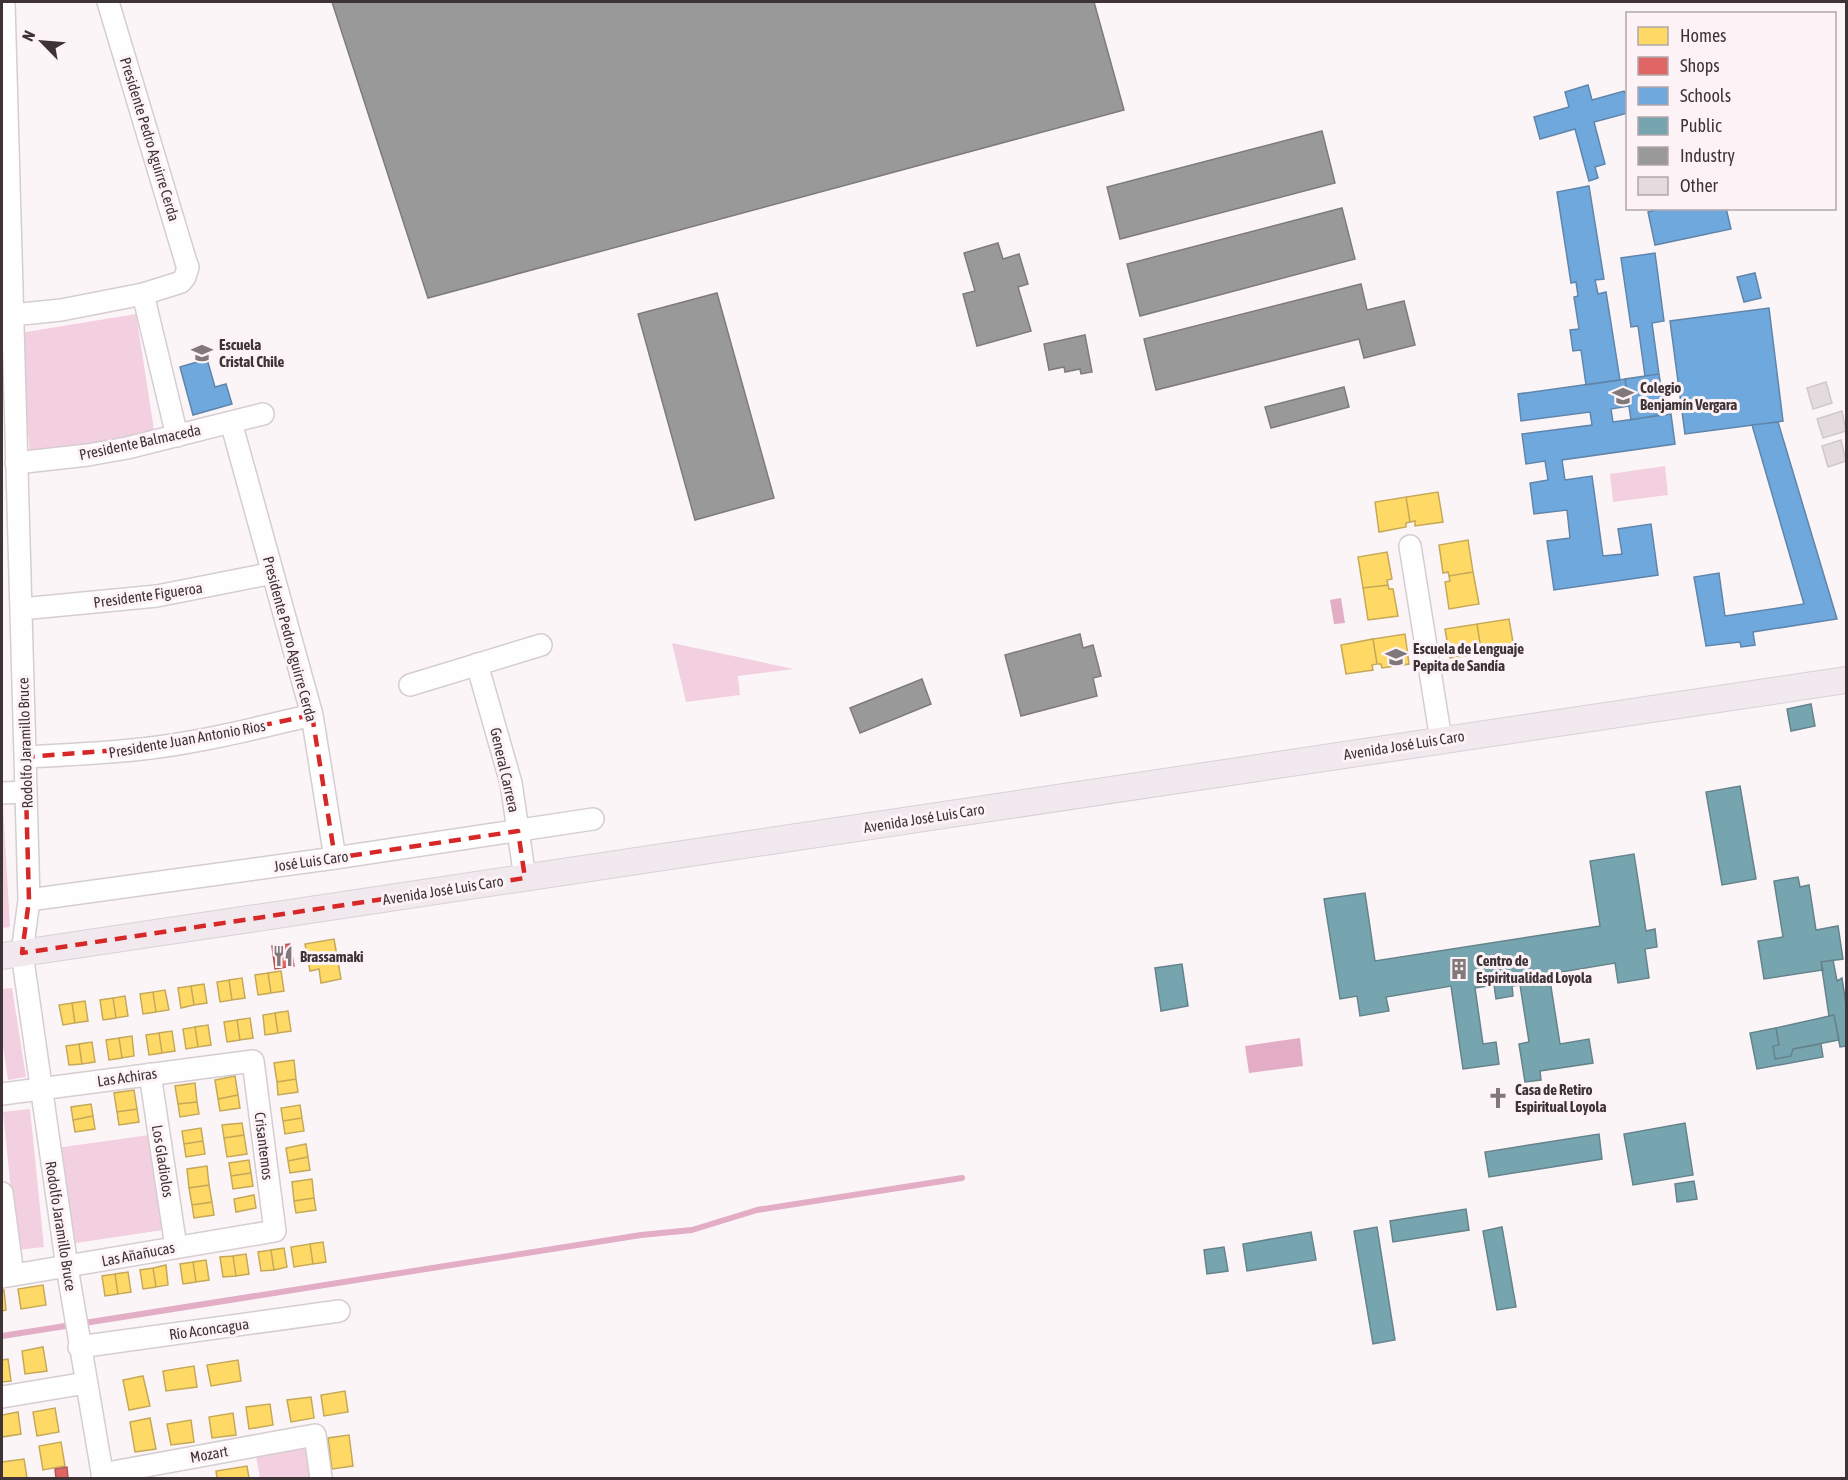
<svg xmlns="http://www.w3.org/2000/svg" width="1848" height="1480" font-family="'Asap Condensed',sans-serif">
<rect width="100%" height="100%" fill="#fbf5f8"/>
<path fill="#f3d0df" d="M136,314L155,436L30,456L20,333Z
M1665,466L1668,495L1613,502L1610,474Z
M672,643L794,669L738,676L740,695L686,702Z
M2,805H3L10,927L2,928Z
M12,988L26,1077L8,1080L2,1040V989Z
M30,1109L44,1247L17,1250L3,1112Z
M149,1135L163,1230L69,1244L56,1148Z
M304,1448L309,1457L312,1478H260L256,1456Z"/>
<path fill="#e2adc5" d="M1341,598L1345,623L1334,624L1330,600Z
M1300,1038L1303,1066L1249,1073L1245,1046Z"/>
<path fill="#ffd966" stroke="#c5a858" stroke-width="1.5" d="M1438,492L1443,522L1415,526V521L1410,522L1406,497Z
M1406,497L1410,522L1406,523V527L1379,532L1375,502Z
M1468,540L1473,572L1449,576L1448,572L1443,573L1439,545Z
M1387,552L1392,579L1387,580L1388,585L1363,588L1358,557Z
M1473,572L1479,604L1449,609L1445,582L1450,581L1449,576Z
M1388,585L1389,589H1393L1398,616L1368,620L1363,588Z
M1509,619L1514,648L1486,652V648L1481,649L1477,624Z
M1477,624L1481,649H1476L1477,654L1450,658L1445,629Z
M1405,634L1409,664L1382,668L1381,664H1377L1373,639Z
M1373,639L1377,664L1372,665L1373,670L1346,674L1341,645Z
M334,939L341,979L321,983L319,969L310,971L305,944Z
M281,971L284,991L271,993L268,973Z
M268,973L271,993L258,995L255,975Z
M242,978L245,998L232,1000L229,980Z
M229,980L232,1000L220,1002L217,982Z
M204,984L207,1003L194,1005L191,986Z
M191,986L194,1005L181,1008L178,988Z
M165,990L169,1010L156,1012L153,992Z
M153,992L156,1012L143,1014L140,994Z
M125,996L128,1016L116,1018L113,998Z
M113,998L116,1018L103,1020L100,1000Z
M85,1001L88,1021L75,1023L72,1003Z
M72,1003L75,1023L63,1025L59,1005Z
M288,1011L291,1031L278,1033L275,1013Z
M275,1013L278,1033L265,1035L263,1015Z
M250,1018L253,1038L240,1040L237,1020Z
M237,1020L240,1040L227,1042L224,1022Z
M208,1025L211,1045L198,1047L195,1027Z
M195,1027L198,1047L186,1049L183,1029Z
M172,1031L175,1051L162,1053L159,1033Z
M159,1033L162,1053L149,1055L146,1035Z
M132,1036L134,1056L122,1058L119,1038Z
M119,1038L122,1058L109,1060L106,1040Z
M92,1042L95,1062L82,1064L79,1044Z
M79,1044L82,1064L69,1065L66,1046Z
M294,1060L296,1079L277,1082L274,1063Z
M235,1076L238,1095L218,1099L215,1080Z
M296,1079L298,1092L278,1095L277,1082Z
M195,1083L197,1102L178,1104L175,1086Z
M134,1090L137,1109L117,1112L114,1093Z
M238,1095L240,1108L220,1111L218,1099Z
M197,1102L199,1114L180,1117L178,1104Z
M91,1104L93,1116L73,1120L71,1107Z
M300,1105L302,1118L283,1121L281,1108Z
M137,1109L139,1122L119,1125L117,1112Z
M93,1116L95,1129L75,1132L73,1120Z
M302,1118L304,1131L285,1134L283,1121Z
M242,1123L244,1135L224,1138L222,1125Z
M201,1128L203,1141L184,1144L182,1131Z
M244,1135L247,1154L227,1157L224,1138Z
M203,1141L205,1154L186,1157L184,1144Z
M306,1144L308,1157L288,1161L286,1148Z
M308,1157L310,1170L290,1173L288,1161Z
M249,1160L251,1173L231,1176L229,1163Z
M207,1166L209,1185L189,1188L187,1169Z
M251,1173L253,1186L233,1189L231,1176Z
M312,1179L314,1198L294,1201L292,1182Z
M209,1185L212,1202L192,1205L189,1188Z
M254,1195L256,1208L236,1212L234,1199Z
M314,1198L316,1210L296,1213L294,1201Z
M212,1202L214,1215L194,1218L192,1205Z
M323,1242L326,1262L313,1264L310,1244Z
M310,1244L313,1264L294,1267L291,1247Z
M284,1248L287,1267L274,1270L271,1250Z
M271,1250L274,1270L261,1271L258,1252Z
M246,1254L249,1274L236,1276L233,1256Z
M233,1256L236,1276L223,1277L220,1257Z
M206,1260L209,1280L196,1282L193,1262Z
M193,1262L196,1282L183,1284L180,1264Z
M166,1265L168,1285L156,1287L153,1268Z
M153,1268L156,1287L143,1289L140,1270Z
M128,1272L131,1292L118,1294L115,1274Z
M115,1274L118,1294L105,1296L102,1276Z
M43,1285L46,1305L21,1309L18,1289Z
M2,1290H4L6,1310L2,1311Z
M43,1347L47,1371L25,1374L22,1351Z
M8,1359L11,1381L2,1382V1360Z
M238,1360L241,1381L211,1386L207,1365Z
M194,1366L197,1387L166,1391L163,1371Z
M143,1376L150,1406L129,1410L123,1380Z
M345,1391L348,1412L324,1416L321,1395Z
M311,1397L314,1418L291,1422L287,1400Z
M270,1404L273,1425L249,1429L246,1407Z
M55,1408L59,1432L37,1436L33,1412Z
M18,1412L21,1434L2,1437V1415Z
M233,1413L236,1435L212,1438L209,1417Z
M150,1418L156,1449L135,1452L130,1422Z
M191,1420L194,1442L171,1445L167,1424Z
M349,1435L353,1466L332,1469L328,1438Z
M61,1442L65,1466L43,1470L39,1446Z
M24,1459L27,1478H2V1462Z
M247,1466L249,1478H217L216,1471Z"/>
<path fill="#e06666" stroke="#af5758" stroke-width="1.5" d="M290,944L294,966L275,969L272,946Z
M67,1467L68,1478H56L55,1469Z"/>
<path fill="#6fa8dc" stroke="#6085ab" stroke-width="1.5" d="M1588,85L1592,100L1624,91L1626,94L1628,93V113L1594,122L1605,164L1595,167L1598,178L1589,181L1575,129L1540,139L1534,117L1569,107L1565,92Z
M1589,186L1604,279L1595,280L1598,294L1606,292L1620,380L1586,385L1581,350L1573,351L1570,330L1579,329L1574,297L1578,296L1576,282L1571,283L1557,192Z
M1662,208H1726L1731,229L1655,245L1648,212Z
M1655,253L1664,321L1652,323L1659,374L1645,376L1638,326L1631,327L1621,258Z
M1755,273L1761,298L1744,302L1737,277Z
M1769,308L1783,421L1685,434L1670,321Z
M207,359L215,387L226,384L232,404L193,415L180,367Z
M1659,374L1665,414L1631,420L1625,379Z
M1625,379L1629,406L1611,409L1613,422L1671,414L1675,444L1562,460L1565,480L1592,476L1603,556L1622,554L1618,529L1651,524L1658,575L1554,590L1547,541L1570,538L1567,510L1534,514L1530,483L1548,480L1545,461L1526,464L1522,434L1592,425L1590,412L1521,421L1518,394Z
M1778,422L1837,619L1753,632L1755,645L1741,647L1740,642L1706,646L1694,577L1719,573L1725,616L1804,604L1752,425Z"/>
<path fill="#76a5af" stroke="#65838b" stroke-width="1.5" d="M1811,704L1815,726L1791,731L1787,709Z
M1740,786L1756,879L1722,885L1706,792Z
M1634,854L1646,931L1655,929L1657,947L1645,949L1649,978L1618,983L1615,963L1549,974L1560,1044L1589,1039L1593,1063L1540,1071L1541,1080L1525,1082L1519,1044L1529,1042L1520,985L1512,986L1513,996L1496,999L1494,985L1475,988L1483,1044L1496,1042L1499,1064L1463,1069L1451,986L1386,997L1389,1011L1360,1016L1357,996L1340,999L1324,899L1365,893L1375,961L1600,926L1590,861Z
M1798,877L1800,887L1809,885L1816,930L1838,926L1843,959L1821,962L1823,970L1764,979L1758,941L1783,937L1774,881Z
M1833,960L1837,981L1842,978L1846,1005V1046L1840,1047L1834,1015L1829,1016L1821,962Z
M1182,964L1188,1006L1161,1011L1155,968Z
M1834,1015L1839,1040L1793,1049L1791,1056L1775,1059L1773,1046L1779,1045L1776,1028Z
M1776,1028L1779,1045L1773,1046L1775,1059L1791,1056L1793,1049L1821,1044L1823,1057L1757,1069L1750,1033Z
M1685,1123L1693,1175L1633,1185L1624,1134Z
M1599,1134L1602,1159L1489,1177L1485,1152Z
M1694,1181L1697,1199L1677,1202L1675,1184Z
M1466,1209L1469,1230L1393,1242L1390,1221Z
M1377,1227L1395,1340L1373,1344L1354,1231Z
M1502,1227L1516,1307L1497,1310L1483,1231Z
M1311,1232L1316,1260L1247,1271L1243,1244Z
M1224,1247L1228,1271L1207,1274L1204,1250Z"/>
<path fill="#999" stroke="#7e7b7c" stroke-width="1.5" d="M332,2H1094L1124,110L428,298Z
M1322,131L1335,183L1120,239L1107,187Z
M1342,208L1355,259L1140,316L1127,264Z
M998,243L1003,259L1019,254L1028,284L1018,287L1031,331L977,346L963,294L975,291L964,253Z
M1361,284L1367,310L1404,301L1415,345L1364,358L1359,339L1156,390L1144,339Z
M717,293L774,498L695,520L638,314Z
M1085,335L1092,372L1081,374L1080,369L1065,372L1064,367L1049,370L1044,344Z
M1344,387L1349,407L1271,428L1265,407Z
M1080,634L1083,648L1093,645L1101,676L1093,678L1097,696L1021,716L1005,655Z
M922,679L931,704L860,733L850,708Z"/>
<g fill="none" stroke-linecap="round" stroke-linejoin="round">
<path stroke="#e2adc5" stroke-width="6" d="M2,1336L641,1235L692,1230L757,1210L962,1178"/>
</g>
<path fill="#e3dbde" stroke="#d0c8cb" stroke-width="1.5" d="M1826,382L1832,403L1813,409L1807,388Z
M1842,411L1846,431L1823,438L1817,419Z
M1841,440L1846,461L1828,467L1822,446Z"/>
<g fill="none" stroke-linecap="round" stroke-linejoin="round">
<defs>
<path id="minor" d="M4,2L29,900L22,953L67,1267L103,1478
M143,294L177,436
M12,315L61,310L143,294L172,285L181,282L185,277L188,267L186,262L108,2
M231,422L312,715L335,858
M16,463L88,455L127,448L263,414
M1410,546L1441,740
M21,609L157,596L273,573
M477,664L511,783L525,878
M410,685L541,645
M25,757C69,755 114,753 158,747C210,740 261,727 312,715
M2,793L26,792
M29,900L335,858L593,819
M150,1074L176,1247
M2,1094L253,1061L275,1231L2,1277
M2,1193L13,1275
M79,1347L339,1311
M2,1397L86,1383
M102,1474L315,1435L321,1478"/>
<path id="major" d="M2,956L1846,680"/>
</defs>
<use href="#minor" stroke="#d5cdd1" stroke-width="24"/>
<use href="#major" stroke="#d7d2d5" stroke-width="28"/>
<use href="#minor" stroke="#fefefe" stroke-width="21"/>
<use href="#major" stroke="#f1e9ed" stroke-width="26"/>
<path stroke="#c5c2c3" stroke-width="4.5" stroke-dasharray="8 8" stroke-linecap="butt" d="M1846,2V3"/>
</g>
<path fill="none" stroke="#d62828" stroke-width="4.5" stroke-dasharray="12 8" stroke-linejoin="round" d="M312,715L335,858L518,831L525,878L22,953L29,900L25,757L158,747Z"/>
<defs>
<symbol id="school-bare" viewBox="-9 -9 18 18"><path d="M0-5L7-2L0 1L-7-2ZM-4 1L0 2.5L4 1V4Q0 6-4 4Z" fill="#80787b" stroke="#fdf3f7" stroke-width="2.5" paint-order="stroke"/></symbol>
<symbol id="restaurant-bare" viewBox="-9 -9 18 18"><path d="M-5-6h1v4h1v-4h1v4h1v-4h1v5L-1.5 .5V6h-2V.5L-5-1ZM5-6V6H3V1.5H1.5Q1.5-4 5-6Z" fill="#80787b" stroke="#fdf3f7" stroke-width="2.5" paint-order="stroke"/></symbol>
<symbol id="building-bare" viewBox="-9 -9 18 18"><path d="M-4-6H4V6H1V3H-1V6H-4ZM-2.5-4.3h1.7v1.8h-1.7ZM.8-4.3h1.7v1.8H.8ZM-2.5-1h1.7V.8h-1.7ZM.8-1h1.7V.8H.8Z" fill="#80787b" stroke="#fdf3f7" stroke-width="2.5" paint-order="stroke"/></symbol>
<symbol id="church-bare" viewBox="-9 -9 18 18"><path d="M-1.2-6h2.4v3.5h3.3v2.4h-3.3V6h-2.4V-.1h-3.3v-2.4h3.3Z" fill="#80787b" stroke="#fdf3f7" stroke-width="2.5" paint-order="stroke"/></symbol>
</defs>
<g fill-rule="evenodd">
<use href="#school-bare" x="187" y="338" width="30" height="30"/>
<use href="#school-bare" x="1608" y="381" width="30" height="30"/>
<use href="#school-bare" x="1381" y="642" width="30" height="30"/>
<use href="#restaurant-bare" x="268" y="941" width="30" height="30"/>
<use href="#building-bare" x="1444" y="954" width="30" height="30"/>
<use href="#church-bare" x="1483" y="1083" width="30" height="30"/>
</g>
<g text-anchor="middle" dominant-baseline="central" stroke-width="6" stroke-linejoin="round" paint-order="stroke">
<g font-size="15" fill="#3e3438" stroke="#fdf3f7">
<text transform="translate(150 139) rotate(73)">Presidente Pedro Aguirre Cerda</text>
<text transform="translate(140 442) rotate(-12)">Presidente Balmaceda</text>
<text transform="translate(148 595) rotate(-8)">Presidente Figueroa</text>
<text transform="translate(290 639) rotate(75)">Presidente Pedro Aguirre Cerda</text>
<text transform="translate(187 739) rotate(-10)">Presidente Juan Antonio Rios</text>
<text transform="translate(25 743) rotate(-92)">Rodolfo Jaramillo Bruce</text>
<text transform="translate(1404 745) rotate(-9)">Avenida José Luis Caro</text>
<text transform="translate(505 770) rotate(77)">General Carrera</text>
<text transform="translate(924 818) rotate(-9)">Avenida José Luis Caro</text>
<text transform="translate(311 861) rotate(-8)">José Luis Caro</text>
<text transform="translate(443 890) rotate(-9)">Avenida José Luis Caro</text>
<text transform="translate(127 1077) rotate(-8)">Las Achiras</text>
<text transform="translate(264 1146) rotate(83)">Crisantemos</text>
<text transform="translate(163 1161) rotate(81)">Los Gladiolos</text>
<text transform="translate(61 1226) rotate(81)">Rodolfo Jaramillo Bruce</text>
<text transform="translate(138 1254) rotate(-11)">Las Añañucas</text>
<text transform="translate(209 1329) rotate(-8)">Río Aconcagua</text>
<text transform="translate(209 1454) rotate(-10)">Mozart</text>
</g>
<g font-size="15" font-weight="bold" fill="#3e3438" stroke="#fdf3f7" text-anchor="start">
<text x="219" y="344">Escuela<tspan x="219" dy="17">Cristal Chile</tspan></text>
<text x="1640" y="387">Colegio<tspan x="1640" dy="17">Benjamín Vergara</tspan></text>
<text x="1413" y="648">Escuela de Lenguaje<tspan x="1413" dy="17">Pepita de Sandía</tspan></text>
<text x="300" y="956">Brassamaki</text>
<text x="1476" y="960">Centro de<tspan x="1476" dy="17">Espiritualidad Loyola</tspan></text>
<text x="1515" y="1089">Casa de Retiro<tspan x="1515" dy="17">Espiritual Loyola</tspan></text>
</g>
</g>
<rect width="1848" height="1480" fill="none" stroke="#3e3438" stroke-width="6"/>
<rect x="1626" y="12" width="210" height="198" fill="#fdf3f7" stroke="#b1a7ab" stroke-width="1.5"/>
<rect x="1638" y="27" width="30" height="18" fill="#ffd966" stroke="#b1a7ab" stroke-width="1.5"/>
<text x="1680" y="42" font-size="18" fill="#3e3438">Homes</text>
<rect x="1638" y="57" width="30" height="18" fill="#e06666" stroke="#b1a7ab" stroke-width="1.5"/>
<text x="1680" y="72" font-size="18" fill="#3e3438">Shops</text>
<rect x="1638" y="87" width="30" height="18" fill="#6fa8dc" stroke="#b1a7ab" stroke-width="1.5"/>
<text x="1680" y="102" font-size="18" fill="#3e3438">Schools</text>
<rect x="1638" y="117" width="30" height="18" fill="#76a5af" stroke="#b1a7ab" stroke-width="1.5"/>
<text x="1680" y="132" font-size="18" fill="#3e3438">Public</text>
<rect x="1638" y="147" width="30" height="18" fill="#999999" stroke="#b1a7ab" stroke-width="1.5"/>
<text x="1680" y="162" font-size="18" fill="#3e3438">Industry</text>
<rect x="1638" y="177" width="30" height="18" fill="#e3dbde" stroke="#b1a7ab" stroke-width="1.5"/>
<text x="1680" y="192" font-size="18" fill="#3e3438">Other</text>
<g transform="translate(42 42) rotate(295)" stroke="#fdf3f7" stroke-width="4.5" paint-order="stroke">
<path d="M0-4.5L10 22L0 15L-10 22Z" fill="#3e3438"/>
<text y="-9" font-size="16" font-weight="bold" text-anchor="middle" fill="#3e3438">N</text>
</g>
</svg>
